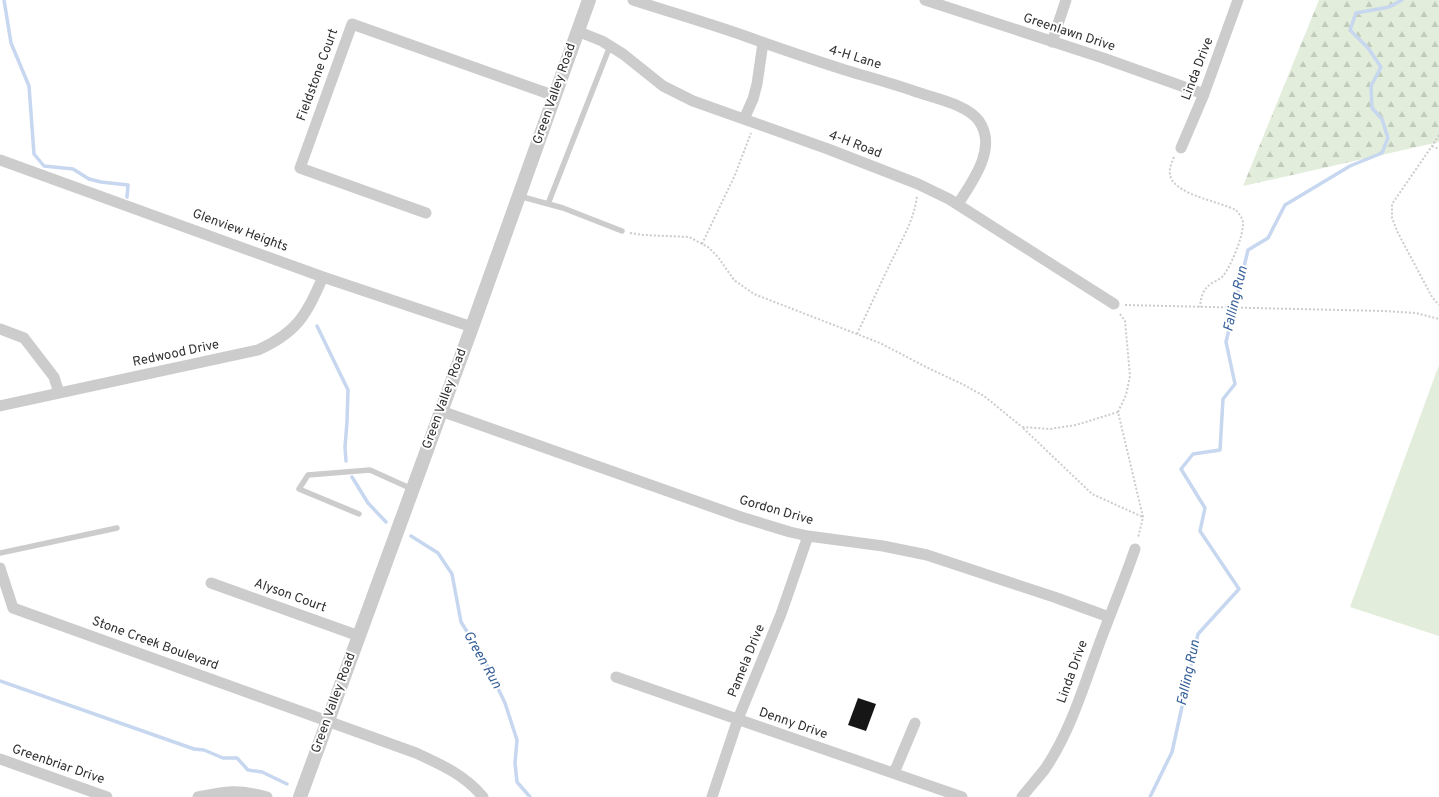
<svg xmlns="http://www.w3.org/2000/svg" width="1439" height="797" font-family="Overpass,sans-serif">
<defs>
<pattern id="forest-firs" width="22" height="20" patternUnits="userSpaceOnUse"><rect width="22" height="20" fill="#e2eddc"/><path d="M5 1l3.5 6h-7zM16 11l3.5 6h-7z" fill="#c2ccbd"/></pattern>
</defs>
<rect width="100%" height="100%" fill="#fff"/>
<path fill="url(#forest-firs)" d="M1319,0H1439V142L1243,186Z"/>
<path fill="#e2eddc" d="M1439,365V636L1350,607Z"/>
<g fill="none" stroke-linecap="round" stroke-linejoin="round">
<path stroke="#c6d7ef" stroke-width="3.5" d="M4,0L11,43L29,86L34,154L44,166L73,169L89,179L101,182L128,185L127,197
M317,326L348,390L347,422L345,447L346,461
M352,477L368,503L386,522
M411,536L438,553L452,574L461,622L483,657L505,703L517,740L515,763L517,782L530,797
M0,681L194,749L204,750L223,758H237L248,770L262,772L287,784
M1150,797L1172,752L1198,634L1239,589L1200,531L1205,508L1181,469L1193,454L1220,450L1223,399L1235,384L1226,342L1248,250L1268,238L1285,205L1350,166L1382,153L1388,138L1382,119L1372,108L1371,86L1381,67L1368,48L1350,30L1356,13L1389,7L1402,0"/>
</g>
<path fill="#161616" d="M858,698L876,704L866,731L848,725Z"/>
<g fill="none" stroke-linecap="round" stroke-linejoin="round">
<path stroke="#ccc" stroke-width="2" stroke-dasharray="2 2" stroke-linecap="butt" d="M1439,135L1432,146L1392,204V218L1398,233L1432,297L1439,305
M1432,146L1439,149
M1174,157C1171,164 1168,171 1171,178C1178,195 1220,202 1236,210C1239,214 1243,218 1243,224C1243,237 1231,266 1223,276C1220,279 1216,281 1212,283C1203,289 1201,296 1200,307
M630,233L643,235L689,237L708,247L718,257L734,280L754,294L880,343L926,367L964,385L984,396L1022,427
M702,244L735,175L751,133
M1125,305L1383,311L1416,313L1439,319
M1120,314L1125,321L1130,376L1126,395L1118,412L1143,517L1138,538
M857,334C868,311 879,287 890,264C900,243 915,219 917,195
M1118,412L1076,425L1050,429L1022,427L1092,494L1143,517"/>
<path stroke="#ccc" stroke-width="5.5" d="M519,196L563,208L622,231
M548,204L610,46
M359,514L299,489L308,475L370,470L412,489
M0,553L117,528"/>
<path stroke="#ccc" stroke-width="11" d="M633,0C670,12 708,23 745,36C778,48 811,59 845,70C868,77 891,83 914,91C933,98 967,104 979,121C998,148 972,182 958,204
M925,0L1103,58L1204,94
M577,31L602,41L623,54L663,86L693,101L828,149L918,184L949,199L1114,304
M1052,42L1066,0
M744,119L753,99L757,84L763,43
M1181,148L1204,94L1238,0
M0,160L323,277L472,327
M426,213L300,168L352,24L555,96
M0,329L24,338L54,377L59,393
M0,406L258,350C298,332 306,315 323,277
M441,411L741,517L790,532L808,536L883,546L927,555L1054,597L1109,617
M0,568L13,608L416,753C442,765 465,775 483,797
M211,583L359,636
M616,677L962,797
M0,759L107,797
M894,773L915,723
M198,797C226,791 238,789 267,797
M712,797L738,719L781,614L808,536
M1022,797C1029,788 1038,778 1045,769C1074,726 1087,674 1106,626C1116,600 1126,575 1135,549"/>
<path stroke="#ccc" stroke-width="14" d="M300,797L472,327L589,0"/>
</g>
<g text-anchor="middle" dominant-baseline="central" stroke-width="4" stroke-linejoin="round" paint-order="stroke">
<g font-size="13" fill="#2f2f2f" stroke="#fff">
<text transform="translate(1069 33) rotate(18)">Greenlawn Drive</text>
<text transform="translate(855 58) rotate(17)">4-H Lane</text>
<text transform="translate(1198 69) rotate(-69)">Linda Drive</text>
<text transform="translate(318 75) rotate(-70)">Fieldstone Court</text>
<text transform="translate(555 94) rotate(-71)">Green Valley Road</text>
<text transform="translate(855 145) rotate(21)">4-H Road</text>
<text transform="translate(240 231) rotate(20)">Glenview Heights</text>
<text transform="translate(176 354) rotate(-12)">Redwood Drive</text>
<text transform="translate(445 399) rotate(-70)">Green Valley Road</text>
<text transform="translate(776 511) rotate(16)">Gordon Drive</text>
<text transform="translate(290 596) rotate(20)">Alyson Court</text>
<text transform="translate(155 644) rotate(20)">Stone Creek Boulevard</text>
<text transform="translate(747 661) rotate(-68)">Pamela Drive</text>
<text transform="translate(1073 672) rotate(-70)">Linda Drive</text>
<text transform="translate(334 703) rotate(-70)">Green Valley Road</text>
<text transform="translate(793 724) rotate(19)">Denny Drive</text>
<text transform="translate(58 765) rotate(19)">Greenbriar Drive</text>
</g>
<g font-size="14" font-style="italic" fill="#365f98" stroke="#fff">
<text transform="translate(1236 299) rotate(-77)">Falling Run</text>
<text transform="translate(482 660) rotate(61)">Green Run</text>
<text transform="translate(1189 673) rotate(-78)">Falling Run</text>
</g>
</g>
</svg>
